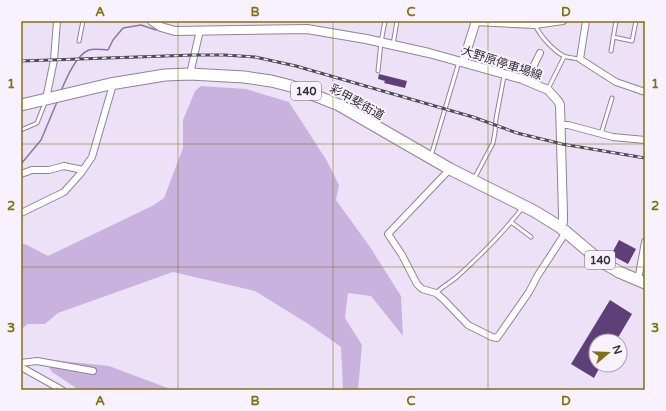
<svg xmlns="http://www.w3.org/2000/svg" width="666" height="411" font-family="'Varela Round','Noto Sans JP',sans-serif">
<rect width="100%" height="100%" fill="#ede1f7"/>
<path fill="#cab2df" d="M201,86L246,89L289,102L327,161L339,185L336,200L370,247L401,296L403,336L371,296L348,293L345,318L362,345L358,390H343L341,347L310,325L255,291L173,272L58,313L45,324H28L21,329V244H25L48,256L152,206L164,198L183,148V120L195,91Z
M44,359L109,366L173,390H79L52,372Z"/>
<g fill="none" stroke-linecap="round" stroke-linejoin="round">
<path stroke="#8e75a3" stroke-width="1.5" d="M61,91C66,79 76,55 89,50C95,48 103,50 108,50L113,40L123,28L141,25L156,30L157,28
M21,164L41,140L57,102"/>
</g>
<path fill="#5f3f77" d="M379,74L407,81L405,88L384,83L385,81L378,79Z
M619,240L636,249L628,264L611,255Z
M610,300L632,314L616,341H596V365H601L594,378L571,364Z"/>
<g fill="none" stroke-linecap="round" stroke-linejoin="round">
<defs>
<path id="lane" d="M535,21C534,31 555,52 564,56C568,58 575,58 580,59
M613,37L632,41L636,21
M79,41L83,21
M393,45L397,21
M611,51L616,21
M378,71L381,42L385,21
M548,89L564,57
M21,130L37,123L45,103
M601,134L612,98
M431,156L459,62
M474,179L493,143L495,132L496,119L504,76
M511,222L531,237
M436,293C443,286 451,282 458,276C481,255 504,232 523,207"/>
<path id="street" d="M586,21L580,59L616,82L645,92
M475,22L535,25L563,21
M190,74L200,30
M528,82L534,74V65L540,53
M46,99L54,60L57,21
M561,125H568L613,137L645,140
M450,169L388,234L402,255L417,284L422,289L436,293L444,300L468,325L492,337L497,338L529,292L538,275L566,232
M21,174L32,170H49L64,166L83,170
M21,213L64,192L81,173L92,157L112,88L110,84
M638,280L645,242
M21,363L37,361L93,371
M21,367L62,390"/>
<path id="secondary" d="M152,21L161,27L175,31L307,29L366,39L429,53L522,79L548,90L558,101L560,105L563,215V222L560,227
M463,62L476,21"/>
<path id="highway" d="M21,105L110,84L165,75L190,74L244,77L271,81L291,86L339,105L450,169L534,211L560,227L599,260L619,272L645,283"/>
</defs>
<use href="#lane" stroke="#8f8498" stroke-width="5"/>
<use href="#street" stroke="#8f8498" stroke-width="8"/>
<use href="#secondary" stroke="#8f8498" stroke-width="10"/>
<use href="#highway" stroke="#8f8498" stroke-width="13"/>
<use href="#lane" stroke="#fff" stroke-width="3"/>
<use href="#street" stroke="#fff" stroke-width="6"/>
<use href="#secondary" stroke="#fff" stroke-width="8"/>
<use href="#highway" stroke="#fff" stroke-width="11"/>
<defs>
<path id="rail" d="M21,61L194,55H224L255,57L296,66L473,117L517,133L562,144L645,158"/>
</defs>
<use href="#rail" stroke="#4f4a54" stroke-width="3"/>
<use href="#rail" stroke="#f8f1fe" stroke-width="1.5" stroke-dasharray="4.5" stroke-linecap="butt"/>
</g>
<path fill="none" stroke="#807112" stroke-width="1" stroke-opacity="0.55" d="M178,21V390M333,21V390M488,21V390M21,144H645M21,267H645"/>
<g text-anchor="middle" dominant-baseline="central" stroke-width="4" stroke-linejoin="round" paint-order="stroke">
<g fill="#f8f1fe" stroke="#6d6872" stroke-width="1">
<rect x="291" y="82" width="30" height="18" rx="3"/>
<rect x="585" y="251" width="30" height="18" rx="3"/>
</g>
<g font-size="11" font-weight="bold" fill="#322e36">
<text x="306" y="91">140</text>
<text x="600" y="260">140</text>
</g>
<g font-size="12" fill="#322e36" stroke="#f8f1fe">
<text transform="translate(502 63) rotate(18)">大野原停車場線</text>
<text transform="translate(357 102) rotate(29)">彩甲斐街道</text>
</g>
</g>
<rect width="666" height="411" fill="none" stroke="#f8f1fe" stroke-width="44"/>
<g transform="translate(608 353) rotate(71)"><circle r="19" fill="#f8f1fe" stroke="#a9a3ae"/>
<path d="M0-3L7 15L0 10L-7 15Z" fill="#807112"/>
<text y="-6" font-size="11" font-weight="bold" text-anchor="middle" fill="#322e36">N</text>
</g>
<rect x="22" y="22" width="622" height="367" fill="none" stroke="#807112" stroke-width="1.5"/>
<g font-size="13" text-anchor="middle" font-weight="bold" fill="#807112">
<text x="100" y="16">A</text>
<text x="255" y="16">B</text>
<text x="411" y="16">C</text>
<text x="566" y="16">D</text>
<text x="11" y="88">1</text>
<text x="655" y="88">1</text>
<text x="11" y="210">2</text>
<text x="655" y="210">2</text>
<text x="11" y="332">3</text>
<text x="655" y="332">3</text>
<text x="100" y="405">A</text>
<text x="255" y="405">B</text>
<text x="411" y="405">C</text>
<text x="566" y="405">D</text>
</g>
</svg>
